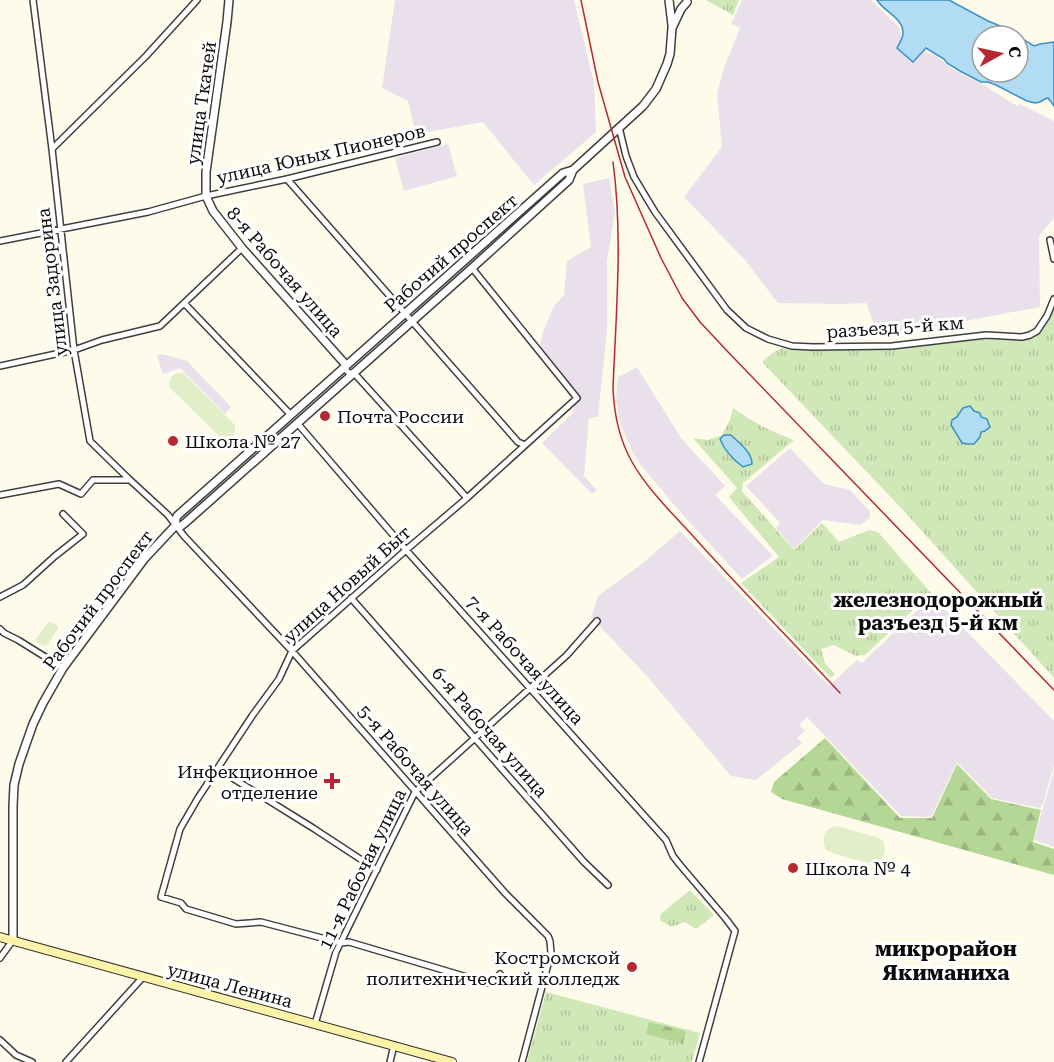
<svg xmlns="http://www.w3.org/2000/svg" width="1054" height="1062" font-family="'Roboto Serif',serif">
<defs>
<pattern id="grass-tufts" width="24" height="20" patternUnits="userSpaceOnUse" patternTransform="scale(1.5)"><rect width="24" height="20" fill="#d0e7b7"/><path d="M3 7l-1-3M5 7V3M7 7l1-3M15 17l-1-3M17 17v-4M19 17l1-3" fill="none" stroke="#b1c59c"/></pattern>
<pattern id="forest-firs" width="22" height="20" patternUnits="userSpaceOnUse" patternTransform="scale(1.5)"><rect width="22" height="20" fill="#b4d796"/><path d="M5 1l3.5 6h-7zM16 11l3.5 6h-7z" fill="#9ab780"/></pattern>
</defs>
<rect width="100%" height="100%" fill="#fefbeb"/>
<path fill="#e9e0eb" d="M395,0H574L594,83L596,132L534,185L483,122L416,134L408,101L382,88Z
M742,0H871L898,26L902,36L922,50L935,55L954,70L982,84L1017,106L1019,104L1054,121V218L1039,236L1040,307L879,337L866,303L841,304L778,303L745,260L684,197L722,147L717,93L724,68L740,28L731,24Z
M448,144L457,176L404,191L395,158Z
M609,178L615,212L607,261V330L598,417L589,418L584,476L597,490L592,494L542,443L573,413L576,392L556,369L540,346L544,329L554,306L564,295L567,261L591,247L583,184Z
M162,354L187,361L231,407L225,414L180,368L163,374L157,356Z
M637,367L681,438L725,486L715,495L773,556L742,579L674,505L640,464L632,451L620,423L616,400L618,377Z
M790,448L824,484L850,490L870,511V518L860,525L823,520L794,549L776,528L780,523L746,486Z
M680,531L829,686L857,660L862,663L932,596L1054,721V766L1052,771L1043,804L1040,808L992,798L957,762L931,817L901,816L807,717L799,725L805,731L797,738L802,743L756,780L731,776L647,676L591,617L598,596L643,563Z
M1054,770V847L1034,840Z"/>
<path fill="url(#grass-tufts)" d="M706,0H739L733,15Z
M529,209L531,211L416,313L413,310Z
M1054,305V678L903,510L762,362L771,354L783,347L864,350L1036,335Z
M733,408C752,422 772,432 794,440L743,483L742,491L794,550L822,523L839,542L869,530L878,532L931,593L865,655L856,656L834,645L821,649L825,663L835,674L831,678L741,583L779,557L729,497L737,488L693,438L708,440L722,435L730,420Z
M288,422L290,425L185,518L183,515Z
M690,890L714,915L696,929L685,922L671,927L660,920L661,914Z
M546,992L700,1033L692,1062H527Z"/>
<path fill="url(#forest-firs)" d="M825,738L900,818H932L957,764L991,799L1041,810L1033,842L1054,849V875L782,799L771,792L774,782Z
M649,1022L686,1031L683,1044L646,1034Z"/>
<path fill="#e1eec8" d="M178,373H183L235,425C236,435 233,438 224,441L170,388L169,381L173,375Z
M49,621L57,625L58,628L47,645L43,646L37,642L36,639Z
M837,826L879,838C883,841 885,844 885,850C885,857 880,863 873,863C864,863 840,855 830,852L826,850C821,838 824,828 837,826Z"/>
<path fill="#b2dbf4" stroke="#3b90c8" stroke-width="1.5" d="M877,0H949L988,21L1010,30L1017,36H982V72H1018V36L1034,46L1040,44L1054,42V106L1048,98L1045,99L1040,102L1035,103L1027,101L996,85L988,82H981L960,71L947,63L944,59L926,48L913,62L897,48C899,44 903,38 903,34C904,18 884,12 877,0Z
M970,406L974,411L980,413L981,417L987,419L990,427L985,431L981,432L980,437L974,444H968L962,443L951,425L952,420L957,417L963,408Z
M724,435H731C739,443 752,452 752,464L743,467C734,460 724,450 720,439Z"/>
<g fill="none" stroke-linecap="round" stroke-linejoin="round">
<defs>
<path id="minor" d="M33,0L52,149L74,350L90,441L130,480L168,515L184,536L292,651L505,893L548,936L550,941L551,953L522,1062
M619,127L626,156L634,177L655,212L727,310L746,328L768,339L792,346L813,347L892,346L986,335L1022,337L1030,335L1037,331L1047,316L1054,299
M52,149L146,56L197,0
M287,179L518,442L525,445
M1050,240L1054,259
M0,241L148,212L206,196L287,179L437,142
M472,268L577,398L467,498L406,550L292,651L279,679L252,716L198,798L180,829L161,897L181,903L186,909L236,924L261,922L341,943L349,942L487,983L495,980L500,974
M184,303L291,415
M346,365V370L349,373H354L467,498
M0,366L74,350L102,340L160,326L242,248
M298,424L406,550L666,840L673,856L680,865L726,919L735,931L699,1062
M0,495L59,484L81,494L93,480H130
M0,597L23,585L55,556L83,534L63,514
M351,598L584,862L608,885
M0,629L4,633L18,640L63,668
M218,769L313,828L377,870
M0,958L13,940
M315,1024L336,952L415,792L567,655L597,621
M0,1040L16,1055L32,1062
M66,1062L143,977
M390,1062L394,1045"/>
<path id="tertiary" d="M229,0L227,22L206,172V196L213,211L242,248L346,365
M669,0L672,25
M175,526H181L185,523L472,268L569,180L573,170
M13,940V806L14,785L19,764L33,724L43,703L63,668L145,558L175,526L176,519L177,516L563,173L573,170L643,106L656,89L667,64L670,54L672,28L681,9L687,2"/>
<path id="secondary" d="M0,937L452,1062"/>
</defs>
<use href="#minor" stroke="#3f3f3f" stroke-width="8"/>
<use href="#tertiary" stroke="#3f3f3f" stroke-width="10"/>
<use href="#secondary" stroke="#2e2e2e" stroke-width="10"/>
<use href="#minor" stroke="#fff" stroke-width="5"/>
<use href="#tertiary" stroke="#fff" stroke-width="7"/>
<use href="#secondary" stroke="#fcf3a8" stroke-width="8"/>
<path stroke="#b62930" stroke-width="1.5" d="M581,0L598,82L625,177L661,258L682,298L700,322L729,353L1054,690
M613,162C623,236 616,313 613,388C614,414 619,439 632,462C648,490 672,513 693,536C741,590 791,640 840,693"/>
</g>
<g fill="#b62930" stroke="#fff" stroke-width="2">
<circle cx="325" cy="416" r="6"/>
<circle cx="173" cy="441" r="6"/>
<path d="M329 772h6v6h6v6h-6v6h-6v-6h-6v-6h6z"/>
<circle cx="793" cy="868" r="6"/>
<circle cx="632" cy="967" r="6"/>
</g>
<g text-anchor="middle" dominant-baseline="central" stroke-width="6" stroke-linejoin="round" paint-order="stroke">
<g font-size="18" fill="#0c0c0c" stroke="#fff">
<text transform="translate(201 103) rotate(-82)">улица Ткачей</text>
<text transform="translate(321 154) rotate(-13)">улица Юных Пионеров</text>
<text transform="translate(451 253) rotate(-41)">Рабочий проспект</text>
<text transform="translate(285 272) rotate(49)">8-я Рабочая улица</text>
<text transform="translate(52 282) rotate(-97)">улица Задорина</text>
<text transform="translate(895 327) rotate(-4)">разъезд 5-й км</text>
<text transform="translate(347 584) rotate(-42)">улица Новый Быт</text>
<text transform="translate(98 600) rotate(-53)">Рабочий проспект</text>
<text transform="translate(525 660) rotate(48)">7-я Рабочая улица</text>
<text transform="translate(490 732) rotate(49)">6-я Рабочая улица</text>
<text transform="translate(416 770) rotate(49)">5-я Рабочая улица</text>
<text transform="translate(362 869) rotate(-64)">11-я Рабочая улица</text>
<text transform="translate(230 985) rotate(15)">улица Ленина</text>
</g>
<g font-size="18" fill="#0c0c0c" stroke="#fff" text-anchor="start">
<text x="337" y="416">Почта России</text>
<text x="185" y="441">Школа № 27</text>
<text x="318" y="771" text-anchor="end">Инфекционное<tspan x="318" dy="21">отделение</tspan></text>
<text x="805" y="868">Школа № 4</text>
<text x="620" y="957" text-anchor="end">Костромской<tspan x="620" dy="21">политехнический колледж</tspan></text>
</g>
<g font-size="20" font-weight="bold" fill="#0c0c0c" stroke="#fff">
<text x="938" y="600">железнодорожный<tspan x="938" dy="23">разъезд 5-й км</tspan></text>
</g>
<g font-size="21" font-weight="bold" fill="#0c0c0c" stroke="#fff">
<text x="946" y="949">микрорайон<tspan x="946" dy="24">Якиманиха</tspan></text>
</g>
</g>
<g transform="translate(1000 54) rotate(82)"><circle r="28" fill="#ffffff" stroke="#9e9e9e" stroke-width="1.5"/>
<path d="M0-4.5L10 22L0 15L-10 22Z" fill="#b62930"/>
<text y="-9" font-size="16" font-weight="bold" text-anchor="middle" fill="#0c0c0c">С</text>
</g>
</svg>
